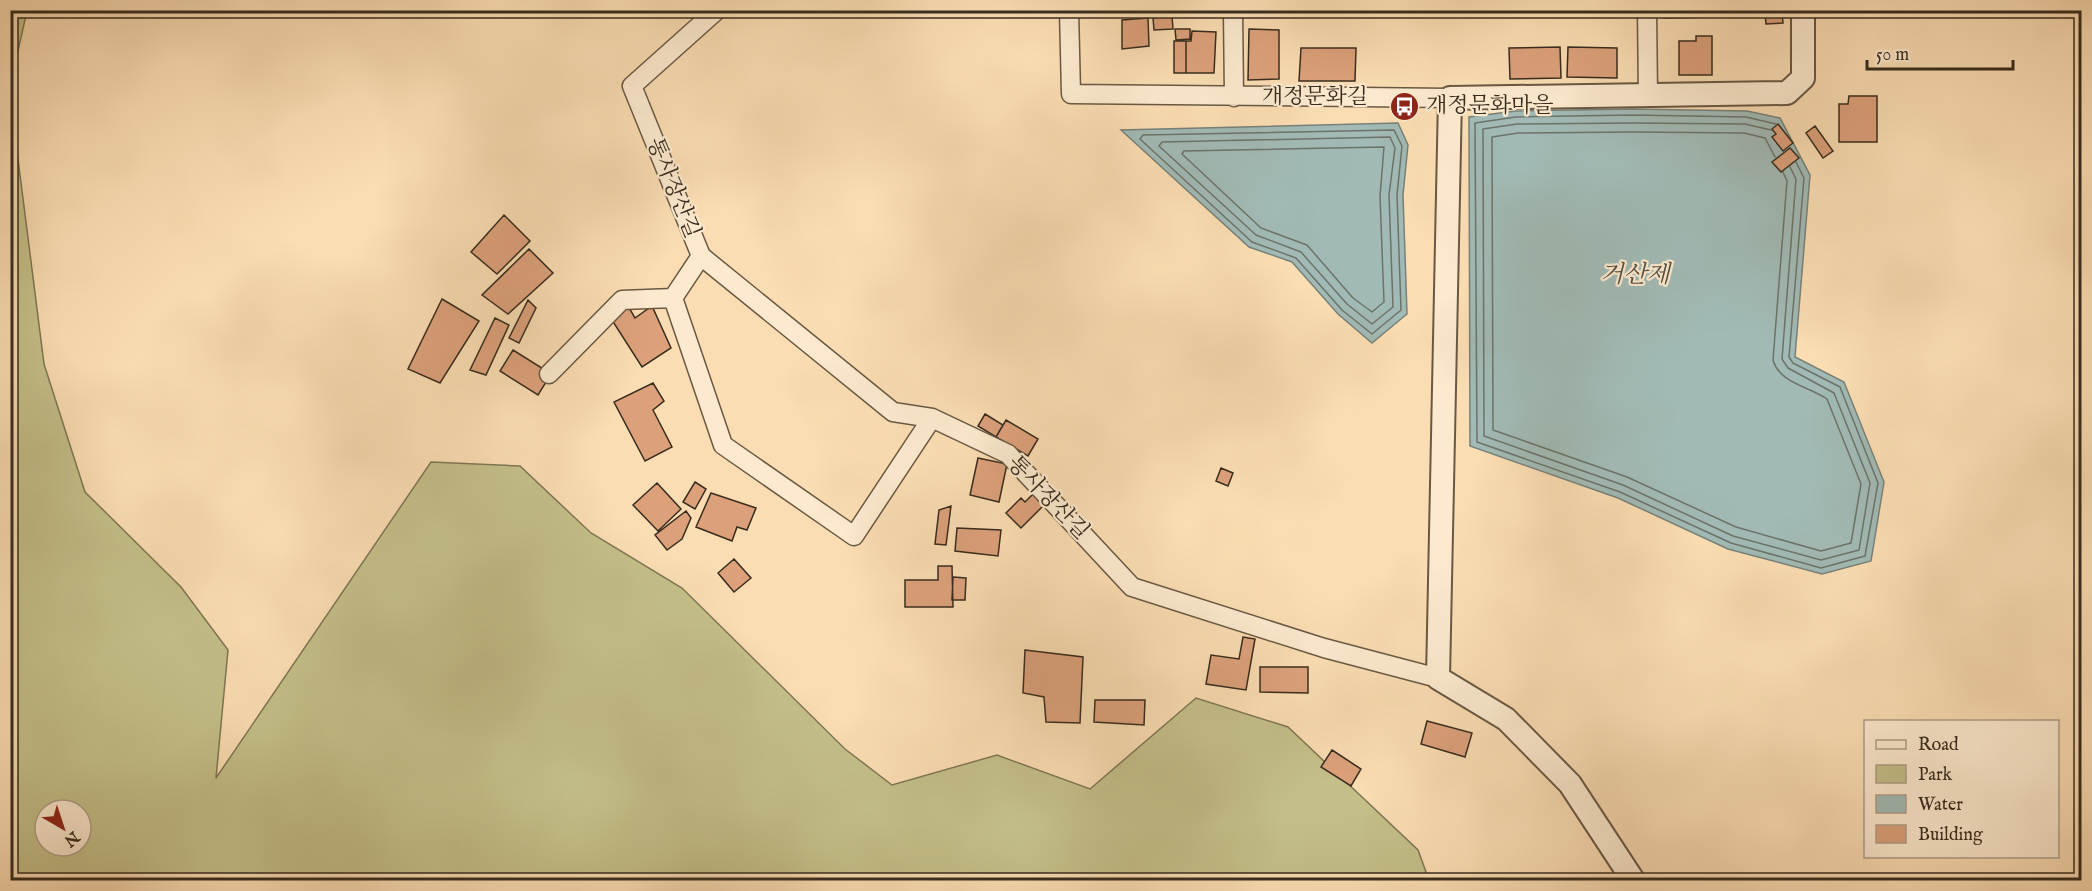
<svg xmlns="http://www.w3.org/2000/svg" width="2092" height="891" font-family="'IM FELL English','Noto Serif KR',serif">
<rect width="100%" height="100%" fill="#fbddb3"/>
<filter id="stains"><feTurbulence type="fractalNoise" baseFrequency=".00333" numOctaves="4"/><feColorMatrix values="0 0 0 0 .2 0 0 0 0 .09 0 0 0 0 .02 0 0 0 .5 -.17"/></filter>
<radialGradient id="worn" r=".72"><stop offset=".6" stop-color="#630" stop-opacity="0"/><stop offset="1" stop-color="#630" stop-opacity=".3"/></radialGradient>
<path fill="#c4bf89" stroke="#7e7654" stroke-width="1.5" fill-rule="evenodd" d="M11,10L27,11L11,82L10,11Z
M10,96L44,364L85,492L181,587L228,650L216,778L431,462L520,466L591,533L682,588L845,749L892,785L997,755L1090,789L1196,698L1288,727L1418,850L1429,880H11ZM45,810H81V846H45Z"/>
<path fill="#a1bab5" stroke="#778179" stroke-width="1.5" d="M1633,109L1747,111L1780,118L1810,175L1795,357L1844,382L1884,482L1871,561L1822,574L1728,549L1618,498L1470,446L1469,117L1516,111Z
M1398,123L1408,145L1403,195L1407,314L1372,343L1338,314L1292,262L1249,247L1121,130Z"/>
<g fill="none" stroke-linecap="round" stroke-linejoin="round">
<path stroke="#6c736a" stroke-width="1.5" d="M1776,124L1746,117L1633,115L1516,117L1475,123L1477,442L1620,492L1731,543L1821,568L1865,556L1878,483L1840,387L1793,363L1789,357L1804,178L1796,162
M1394,130L1402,146L1397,195L1401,310L1372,334L1342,310L1296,258L1252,242L1140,139L1143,135Z
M1771,130L1745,124L1633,123L1517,124L1483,129L1484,436L1623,485L1733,536L1821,560L1859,550L1870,483L1834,393L1788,368L1782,359L1796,179L1790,167
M1390,137L1395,148L1389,195L1393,307L1372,324L1347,304L1301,252L1256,235L1159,146L1162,142Z
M1384,147L1380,196L1384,302L1372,312L1353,298L1307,245L1261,228L1182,154L1184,151Z
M1775,157L1765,138L1744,133L1633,132L1518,133L1492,137L1493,430L1627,477L1736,527L1821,551L1851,543L1861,484L1827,399C1810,387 1779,383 1773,360L1787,181L1783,172"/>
</g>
<path fill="#dca17b" stroke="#382c1e" stroke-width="1.5" d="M1090,10H1137V13L1090,14Z
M1155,10H1215V13L1155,15Z
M1237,10H1287V13L1237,14Z
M1335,10H1385V12L1335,13Z
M1447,10H1483V13L1447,14Z
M1664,10H1717V17L1664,18Z
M1718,10H1780V11L1718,12Z
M1782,13L1783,23L1766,24L1765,14Z
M1172,16L1173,29L1154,30L1153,18Z
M1148,18L1149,46L1122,49V20Z
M1175,29H1190V39L1176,40Z
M1249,29L1279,30V79L1248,80Z
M1192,31L1216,32L1214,73H1186V41H1191Z
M1696,36H1712V75H1679V41H1696Z
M1174,41H1186V73H1174Z
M1560,47L1561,78L1510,79L1509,48Z
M1568,47L1617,48V78L1567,77Z
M1301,48H1356L1355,81H1299Z
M1849,96H1877V142H1839V104H1848Z
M1778,124L1793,143L1783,151L1772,137L1776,134L1772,129Z
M1815,126L1833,151L1823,158L1806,133Z
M1790,148L1799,158L1781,172L1772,162Z
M504,215L530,241L497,274L471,252Z
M529,249L553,273L508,314L482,295Z
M442,299L479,321L440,383L408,369Z
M528,300L536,308L519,343L509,338Z
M628,306L635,318L652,306L671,348L642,367L610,317Z
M495,318L509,325L486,375L470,370Z
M513,350L545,370L548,379L538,395L500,371Z
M653,383L664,401L653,410L672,447L645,461L614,402Z
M985,414L1003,425L996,437L978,426Z
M1006,420L1038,439L1028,456L996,437Z
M978,458L1007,464L999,502L970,495Z
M1221,468L1233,473L1228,486L1216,481Z
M695,482L706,489L695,509L683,502Z
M657,483L681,509L658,531L633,505Z
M1035,492L1046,503L1021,528L1006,513L1021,498L1025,502Z
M711,493L756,508L747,530L737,527L732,541L696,527Z
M951,506L946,545L935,544L939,510Z
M686,511L691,518L682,539L667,550L655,535Z
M957,528L1001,530L998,556L955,551Z
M734,559L751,578L734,592L718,573Z
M938,566H952L953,607H905V580H938Z
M953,577L966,578L965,600H952Z
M1243,637L1255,639L1246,690L1206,684L1211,655L1239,659Z
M1025,650L1083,657L1080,723L1046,722L1044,697L1023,693Z
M1260,667H1308V693L1260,692Z
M1095,700H1145L1144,725L1094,722Z
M1427,721L1472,733L1465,757L1421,744Z
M1332,750L1361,769L1351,786L1321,767Z"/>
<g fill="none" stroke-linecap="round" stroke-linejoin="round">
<defs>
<path id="minor" d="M717,10L632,86L701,256L893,412L932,418L1008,454L1132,587L1324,648L1438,678
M1069,10L1071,94L1450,98
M1233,10L1234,97
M1647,10L1648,96
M673,298L723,445L854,536L932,418
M549,374L622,300L673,298L701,256"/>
<path id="tertiary" d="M1633,880L1570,784L1506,719L1438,678L1450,98L1787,93L1803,78V10"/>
</defs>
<use href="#minor" stroke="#695843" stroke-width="21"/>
<use href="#tertiary" stroke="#695843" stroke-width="26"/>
<use href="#minor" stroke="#fce9ce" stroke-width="18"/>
<use href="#tertiary" stroke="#fce9ce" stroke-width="22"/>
</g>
<defs>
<symbol id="bus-disc" viewBox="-11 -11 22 22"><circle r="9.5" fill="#8f2418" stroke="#fce9ce"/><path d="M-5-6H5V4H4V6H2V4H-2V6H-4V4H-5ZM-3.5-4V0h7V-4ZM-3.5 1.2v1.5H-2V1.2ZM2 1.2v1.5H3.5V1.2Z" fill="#fff"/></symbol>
</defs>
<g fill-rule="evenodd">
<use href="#bus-disc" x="1388" y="90" width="33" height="33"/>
</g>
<g text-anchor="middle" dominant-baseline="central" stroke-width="4.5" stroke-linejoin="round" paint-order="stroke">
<g font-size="22" fill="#382c1e" stroke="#fce9ce">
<text x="1315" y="97">개정문화길</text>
<text transform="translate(673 188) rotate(68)">통사장산길</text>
<text transform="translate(1048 498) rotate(46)">통사장산길</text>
</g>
<g font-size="22" fill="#382c1e" stroke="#fce9ce" text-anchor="start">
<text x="1426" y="106">개정문화마을</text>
</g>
<g font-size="24" font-style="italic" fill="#525044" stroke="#fce9ce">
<text x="1635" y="275">거산제</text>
</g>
</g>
<rect width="2092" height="891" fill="none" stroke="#fbddb3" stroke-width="36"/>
<rect x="12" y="12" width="2068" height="867" fill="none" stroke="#382c1e" stroke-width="3"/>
<rect x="18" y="18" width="2056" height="855" fill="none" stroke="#382c1e" stroke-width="1.5"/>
<rect x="1864" y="720" width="195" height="138" fill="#fce9ce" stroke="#ae9d88" stroke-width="1.5"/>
<rect x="1876" y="740" width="30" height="9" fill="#fce9ce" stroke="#ae9d88" stroke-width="1.5"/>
<text x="1918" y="750" font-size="18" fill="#382c1e">Road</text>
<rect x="1876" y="765" width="30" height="18" fill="#c4bf89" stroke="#ae9d88" stroke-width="1.5"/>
<text x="1918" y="780" font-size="18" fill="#382c1e">Park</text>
<rect x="1876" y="795" width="30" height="18" fill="#a1bab5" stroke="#ae9d88" stroke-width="1.5"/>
<text x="1918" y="810" font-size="18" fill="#382c1e">Water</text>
<rect x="1876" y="825" width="30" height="18" fill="#dca17b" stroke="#ae9d88" stroke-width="1.5"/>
<text x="1918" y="840" font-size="18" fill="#382c1e">Building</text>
<g transform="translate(63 828) rotate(141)"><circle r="28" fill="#fce9ce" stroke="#ae9d88" stroke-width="1.5"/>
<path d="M0-4.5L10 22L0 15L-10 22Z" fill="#8f2418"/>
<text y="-9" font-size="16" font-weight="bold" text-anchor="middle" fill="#382c1e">N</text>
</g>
<path d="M1867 60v9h146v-9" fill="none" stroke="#382c1e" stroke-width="3"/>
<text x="1876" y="60" font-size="18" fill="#382c1e" stroke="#fce9ce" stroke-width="4.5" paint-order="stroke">50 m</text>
<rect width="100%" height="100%" filter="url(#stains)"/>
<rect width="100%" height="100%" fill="url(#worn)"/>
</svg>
